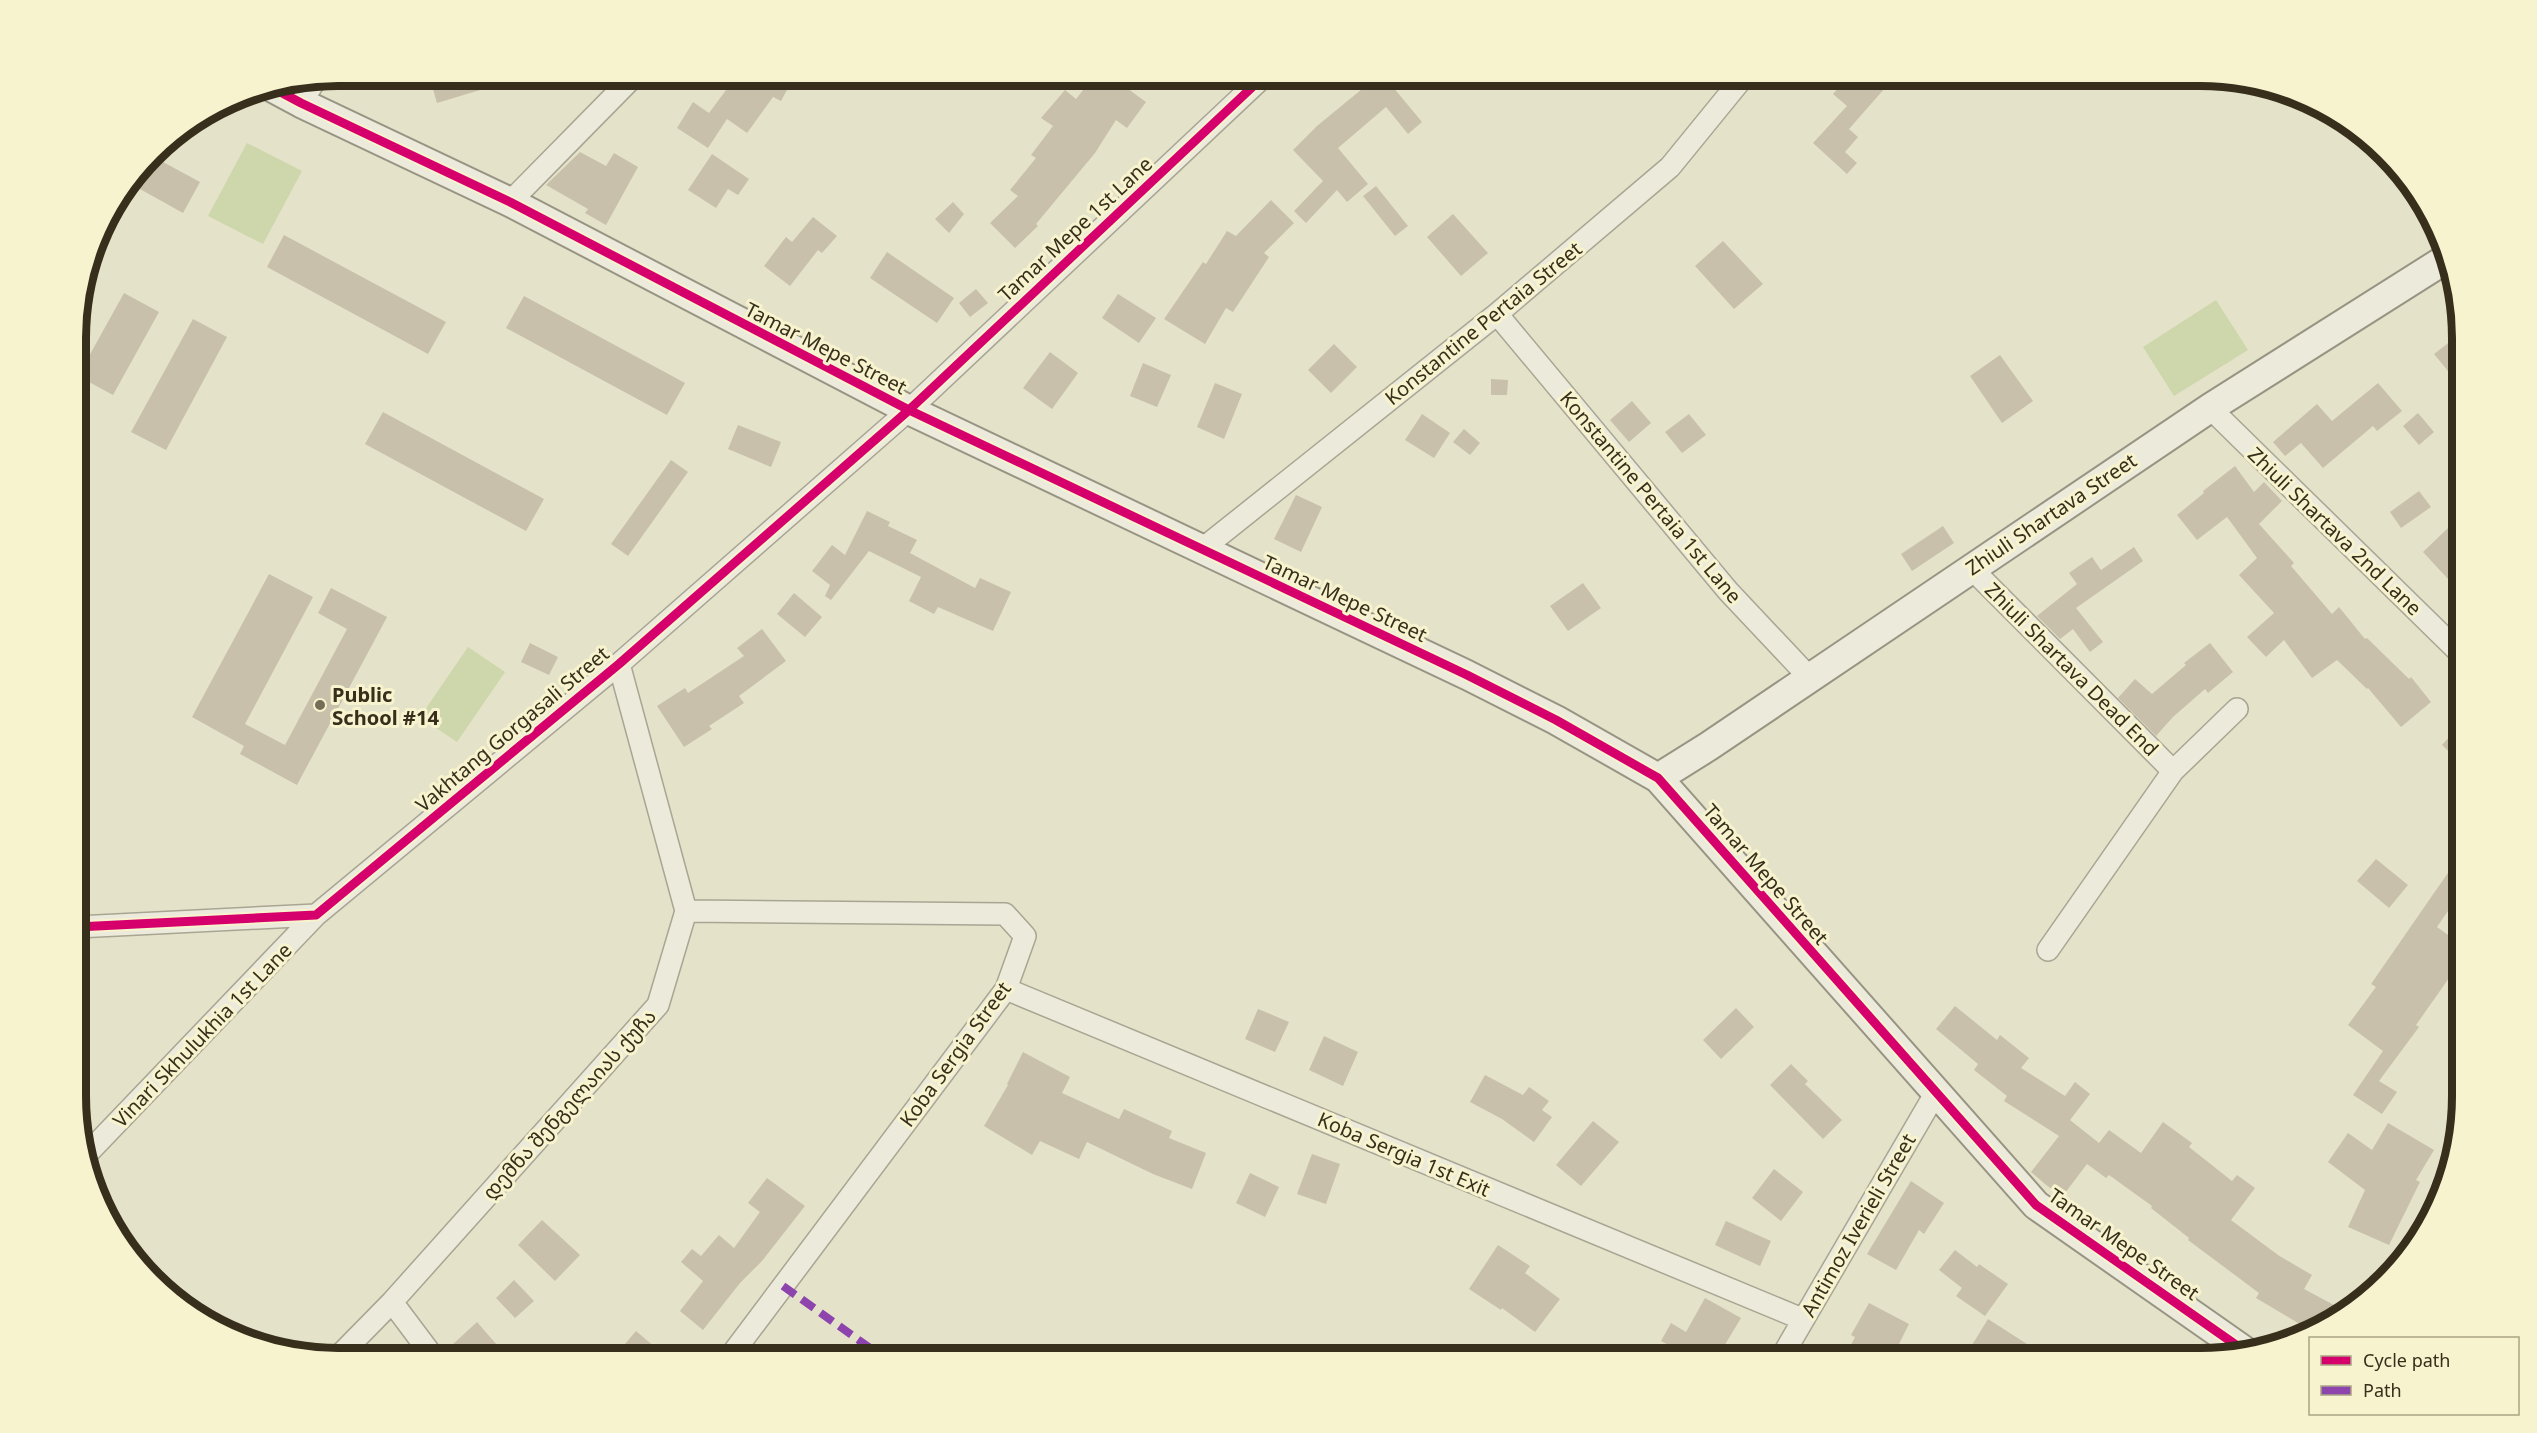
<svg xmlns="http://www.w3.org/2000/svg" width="2537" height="1433" font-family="Georgia,'Noto Sans Georgian',serif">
<rect width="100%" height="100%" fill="#e4e2c9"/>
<path fill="#cdd7ab" d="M247,143L302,171L263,244L208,216Z
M2216,300L2248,350L2174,396L2143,347Z
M468,647L505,672L457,742L420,717Z"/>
<path fill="#c8c0aa" d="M429,75H476L480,90L437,103Z
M760,75H795L781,101L773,97L747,133L727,119L708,148L677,128L693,102L709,113L735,78L752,90Z
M1095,75H1109L1146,102L1127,128L1116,120L1095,153L1036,224L1038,226L1015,248L990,223L1018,196L1010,190L1036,158L1031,155L1053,126L1041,118L1065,90L1076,99Z
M1379,75H1383L1422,122L1408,134L1386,107L1338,148L1368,184L1347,202L1337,190L1306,223L1294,211L1323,181L1293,150L1317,126Z
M1850,75H1870L1885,88L1849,129L1858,137L1845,152L1857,163L1847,174L1813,143L1847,106L1833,94Z
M580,152L606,166L614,153L638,167L606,225L585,213L588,209L546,185Z
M712,154L749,179L738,195L728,189L716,208L688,190Z
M152,156L200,182L183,213L131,184Z
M1376,186L1408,226L1395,236L1363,196Z
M1271,200L1294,223L1264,253L1269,257L1233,312L1226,308L1205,344L1164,319L1203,262L1206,264L1227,231L1236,236Z
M953,202L964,214L949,233L935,219Z
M1453,214L1488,253L1461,276L1427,237Z
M813,217L837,236L822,253L818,250L790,286L764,266L786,237L792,242Z
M284,235L446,322L428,354L267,267Z
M1723,241L1763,284L1734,309L1695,266Z
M887,252L954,298L937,323L870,278Z
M976,289L988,303L970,317L959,303Z
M124,293L159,312L113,395L78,376Z
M1118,294L1156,318L1139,343L1102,318Z
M524,296L685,383L667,415L506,328Z
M193,319L227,337L166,450L131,432Z
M2461,333V387L2434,354Z
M1334,344L1357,367L1331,393L1308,370Z
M1050,352L1078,373L1052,409L1023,388Z
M2000,355L2033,401L2002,423L1970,376Z
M1143,363L1171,375L1157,407L1130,396Z
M1491,379L1508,380L1507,395H1491Z
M1215,383L1242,394L1224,439L1197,427Z
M2378,383L2402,411L2377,431L2373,426L2323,468L2301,443L2285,456L2273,442L2317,404L2332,421Z
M1632,401L1651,423L1629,442L1610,420Z
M383,412L544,499L526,531L365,444Z
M2418,413L2434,432L2419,445L2403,426Z
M1422,414L1450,433L1434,458L1405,440Z
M1689,414L1706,435L1682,453L1665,432Z
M738,425L781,442L771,467L728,449Z
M1464,429L1480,443L1470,455L1453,442Z
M671,460L688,472L628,556L611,544Z
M2235,466L2254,492L2264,482L2282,501L2259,524L2294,563L2291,566L2332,614L2339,607L2365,639L2367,638L2409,679L2411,677L2431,702L2401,727L2368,688L2367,689L2337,660L2312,678L2284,640L2266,657L2247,637L2274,613L2239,575L2257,558L2227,517L2197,540L2177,515L2204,493L2203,491Z
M2419,491L2431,507L2401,528L2390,512Z
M1296,495L1322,507L1301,552L1274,539Z
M867,511L890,522L888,526L917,540L910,553L975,588L980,578L1011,592L993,631L938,607L934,614L909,601L921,577L869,551L831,600L825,596L830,585L812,571L832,545L845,555Z
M1943,526L1954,543L1912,571L1901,554Z
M2448,528L2461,542V567L2448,579L2423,552Z
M2134,547L2143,561L2076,608L2103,642L2090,652L2073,629L2060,639L2037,616L2077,584L2069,573L2092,557L2101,570Z
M269,574L313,597L245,724L285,745L347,629L318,613L331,588L387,617L297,785L240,754L244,746L192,717Z
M1583,583L1601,608L1568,631L1550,606Z
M794,593L822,617L805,637L777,614Z
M762,629L786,661L739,696L744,703L709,726L712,729L684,747L657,706L685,688L688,693L744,656L737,648Z
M530,643L558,657L549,675L521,662Z
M2210,643L2233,672L2208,693L2205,689L2173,717L2156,736L2118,698L2135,679L2152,694L2186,665L2184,663Z
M2461,724V763L2442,745Z
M2461,854V892L2437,927L2461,944V961L2416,1025L2419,1027L2379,1081L2397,1092L2382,1114L2353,1095L2383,1051L2348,1025L2376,987L2371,984Z
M2376,859L2408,885L2389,908L2357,881Z
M1955,1006L1997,1040L2000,1035L2029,1058L2021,1068L2065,1096L2075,1082L2090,1094L2070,1120L2099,1143L2109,1130L2141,1153L2163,1122L2192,1143L2189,1147L2232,1181L2237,1175L2255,1188L2231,1220L2278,1255L2312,1275L2304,1289L2347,1312L2312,1330L2298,1323L2256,1298L2259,1293L2188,1240L2189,1238L2151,1208L2152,1206L2109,1175L2106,1178L2087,1164L2062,1197L2045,1184L2031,1172L2059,1136L2004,1101L2007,1096L1974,1070L1978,1064L1936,1029Z
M1736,1008L1754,1027L1721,1059L1703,1040Z
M1258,1009L1289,1022L1275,1052L1245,1039Z
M1324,1036L1358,1052L1343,1086L1309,1070Z
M1023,1052L1070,1077L1062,1093L1119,1119L1124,1109L1172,1131L1169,1138L1206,1153L1192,1189L1153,1174L1087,1142L1079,1159L1040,1141L1032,1155L984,1126L1008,1085L1007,1084Z
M1791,1064L1808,1081L1805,1084L1842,1120L1823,1139L1770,1085Z
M1485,1075L1523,1095L1529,1087L1549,1101L1542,1110L1552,1117L1534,1142L1502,1119L1470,1102Z
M1593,1121L1619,1142L1581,1186L1556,1165Z
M2388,1123L2434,1150L2416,1180L2420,1182L2389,1245L2348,1227L2365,1190L2328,1162L2348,1133L2372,1150Z
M1312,1154L1340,1164L1326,1204L1297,1194Z
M1774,1169L1803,1192L1781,1221L1752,1198Z
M1250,1173L1279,1187L1265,1217L1236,1203Z
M767,1178L805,1206L762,1261L740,1283L703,1330L680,1311L703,1281L681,1262L692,1249L701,1256L719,1235L734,1248L760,1212L748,1203Z
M1911,1181L1944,1203L1924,1234L1919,1230L1896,1270L1867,1254Z
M542,1220L580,1255L555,1281L518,1245Z
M1726,1221L1771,1241L1760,1266L1715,1245Z
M1498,1245L1530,1266L1525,1273L1560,1299L1535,1332L1502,1308L1501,1310L1469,1289Z
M1955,1250L1977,1267L1979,1264L2008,1284L1985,1316L1956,1296L1962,1288L1939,1270Z
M514,1280L534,1301L515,1318L496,1298Z
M1705,1298L1741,1318L1723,1348L1719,1345L1711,1358H1674L1678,1350L1661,1341L1671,1323L1686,1332Z
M1869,1303L1909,1324L1892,1358H1844L1855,1337L1851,1335Z
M1988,1319L2027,1344L2048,1358H1964Z
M477,1322L497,1345L483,1358H463L452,1345Z
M636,1331L668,1358H613Z"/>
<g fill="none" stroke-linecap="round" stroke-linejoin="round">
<defs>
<path id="street" d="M301,103L316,79
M510,202L635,75
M1497,314L1728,591L1809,677
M2210,408L2461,654
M1201,550L1497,314L1670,167L1745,75
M1971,568L2173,771L2237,709
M686,911L1005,914L1025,936L1006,989L729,1358
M77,927L316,915L619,664L909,410L1265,75
M2048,950L2173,771
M1006,989L1802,1319
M87,1154L316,915
M392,1302L434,1358
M337,1358L392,1302L658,1005L686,911L619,664
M1781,1358L1935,1094"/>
<path id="secondary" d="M273,88L301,103L510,202L909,410L1467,675L1556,720L1658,778L2036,1205L2246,1352
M1658,778L1709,746L2210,408L2449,257"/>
</defs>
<use href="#street" stroke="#a9a593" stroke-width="24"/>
<use href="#secondary" stroke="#989483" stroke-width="32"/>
<use href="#street" stroke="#eceadb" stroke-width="21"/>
<use href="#secondary" stroke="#eceadb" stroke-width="28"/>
<path stroke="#8e44ad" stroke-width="8" stroke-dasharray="15 8" stroke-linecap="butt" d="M783,1286L884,1358"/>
<defs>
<path id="cycleway" d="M273,88L301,103L510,202L909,410L1467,675L1556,720L1658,778L2036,1205L2246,1352
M77,927L316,915L619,664L909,410L1265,75"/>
</defs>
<use href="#cycleway" stroke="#f7f3ce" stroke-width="13"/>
<use href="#cycleway" stroke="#d6006c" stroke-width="9"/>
</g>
<circle fill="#746d58" stroke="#f7f3ce" stroke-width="2" cx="320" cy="705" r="6"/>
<g text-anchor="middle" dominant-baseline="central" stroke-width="6" stroke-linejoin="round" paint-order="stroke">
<g font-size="20" fill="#372e1b" stroke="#f7f3ce">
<text transform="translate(1075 229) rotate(-43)">Tamar Mepe 1st Lane</text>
<text transform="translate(1483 323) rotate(-39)">Konstantine Pertaia Street</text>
<text transform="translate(826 348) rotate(27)">Tamar Mepe Street</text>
<text transform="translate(1651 497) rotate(50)">Konstantine Pertaia 1st Lane</text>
<text transform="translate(2051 514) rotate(-34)">Zhiuli Shartava Street</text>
<text transform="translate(2335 531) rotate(44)">Zhiuli Shartava 2nd Lane</text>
<text transform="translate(1345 598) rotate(25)">Tamar Mepe Street</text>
<text transform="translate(2072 669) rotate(45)">Zhiuli Shartava Dead End</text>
<text transform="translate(512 729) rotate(-40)">Vakhtang Gorgasali Street</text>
<text transform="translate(1766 874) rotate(49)">Tamar Mepe Street</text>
<text transform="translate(202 1035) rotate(-46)">Vinari Skhulukhia 1st Lane</text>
<text transform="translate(955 1054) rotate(-54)">Koba Sergia Street</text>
<text transform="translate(569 1104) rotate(-48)">დემნა შენგელაიას ქუჩა</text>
<text transform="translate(1404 1154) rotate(23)">Koba Sergia 1st Exit</text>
<text transform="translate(1858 1225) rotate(-60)">Antimoz Iverieli Street</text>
<text transform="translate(2124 1244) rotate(35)">Tamar Mepe Street</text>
</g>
<g font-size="20" font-weight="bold" fill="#372e1b" stroke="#f7f3ce" text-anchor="start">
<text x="332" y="694">Public<tspan x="332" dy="23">School #14</tspan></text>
</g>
</g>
<path d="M0 0H2537V1433H0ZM338 86H2200A252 252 0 0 1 2452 338V1096A252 252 0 0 1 2200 1348H338A252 252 0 0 1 86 1096V338A252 252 0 0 1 338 86Z" fill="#f7f3ce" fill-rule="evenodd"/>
<path fill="none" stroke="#372e1b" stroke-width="8" d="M338 86H2200A252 252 0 0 1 2452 338V1096A252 252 0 0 1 2200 1348H338A252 252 0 0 1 86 1096V338A252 252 0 0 1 338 86Z"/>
<rect x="2309" y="1337" width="210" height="78" fill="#f7f3ce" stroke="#aaa486" stroke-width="1.5"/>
<rect x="2321" y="1356" width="30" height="9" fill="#d6006c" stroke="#aaa486" stroke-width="1.5"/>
<text x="2363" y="1367" font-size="18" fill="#372e1b">Cycle path</text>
<rect x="2321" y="1386" width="30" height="9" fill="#8e44ad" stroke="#aaa486" stroke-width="1.5"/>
<text x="2363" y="1397" font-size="18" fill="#372e1b">Path</text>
</svg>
